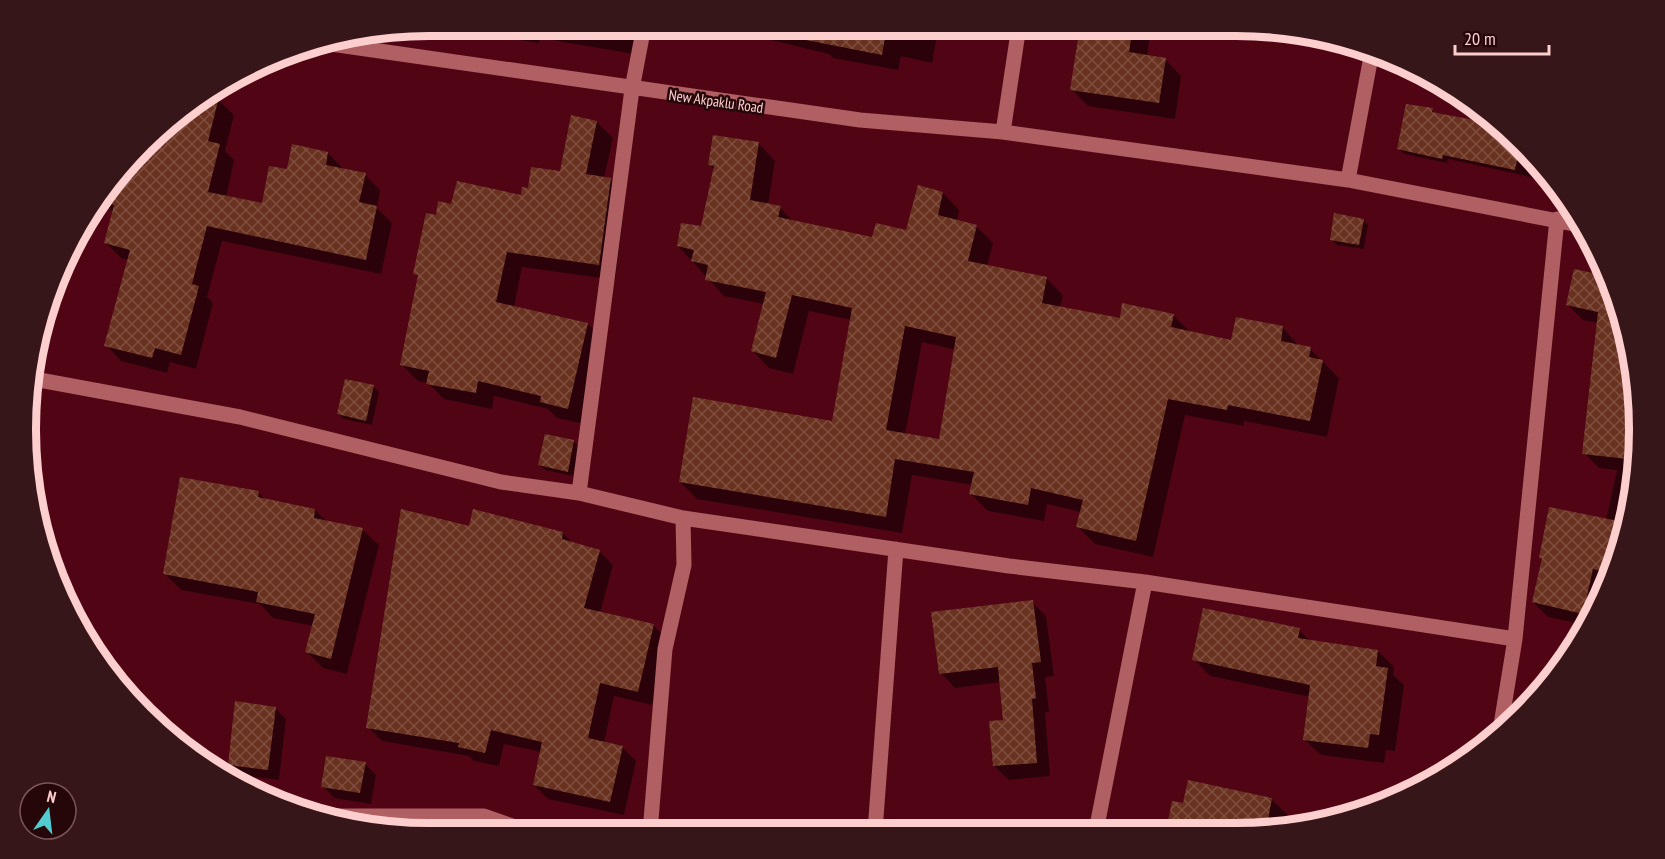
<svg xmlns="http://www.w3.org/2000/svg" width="1665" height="859" font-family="'PT Sans Narrow',sans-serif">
<defs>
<pattern id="building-cross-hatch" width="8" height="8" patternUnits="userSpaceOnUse" patternTransform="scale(1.5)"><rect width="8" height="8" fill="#693220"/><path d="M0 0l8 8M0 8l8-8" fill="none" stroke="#7f4e3f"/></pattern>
</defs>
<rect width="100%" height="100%" fill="#510514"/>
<path fill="#0007" fill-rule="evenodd" d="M495,26H638L634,54L540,38L539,43L506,38Z
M712,26H939L932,63L901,56L898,70L833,58L829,54Z
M1082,26H1151L1147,57L1165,59L1181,76L1175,119L1088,106L1072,90Z
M218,100L234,115L225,151L234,160L226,197L263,205L288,171L328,153L343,169L365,175L380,190L377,208L392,223L381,274L222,241L207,297L213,303L196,369L170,362L167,373L121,361L106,345L129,260L121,258L106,243L114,213L103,202Z
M1432,110L1437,115L1483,123L1489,128L1505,131L1539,163L1553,182L1448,159L1447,163L1404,154L1399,149Z
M597,122L613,138L604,178L610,179L626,195L615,280L522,267L514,307L588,324L604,340L584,424L557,418L548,409L494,396L492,409L444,399L428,383L418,381L402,365L419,278L415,273L437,217L452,206L523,197L561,172Z
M759,144L775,161L768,205L780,208L794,222L873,239L907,232L943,193L959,210L957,222L976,226L993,243L987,266L1046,278L1063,295L1060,308L1121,320L1173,315L1190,332L1233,341L1283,328L1299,346L1310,349L1339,378L1327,437L1244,421V426L1185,415L1153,557L1095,544L1078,527L1081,512L1047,504L1044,521L988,511L971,494L973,485L912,475L902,533L697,499L680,482L833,423L852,320L809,311L793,374L769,368L753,351L764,304L724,296L678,246L702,228L715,170L710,165ZM922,342L956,350L940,441L905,435Z
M1363,220L1368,225L1364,249L1337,245L1331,239Z
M1602,281L1610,282L1618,300L1636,377L1639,456L1626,534L1598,608L1586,625L1548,617L1533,602L1544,560L1540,557L1606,520L1617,470L1599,468L1584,453L1598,323L1583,320L1568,305Z
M374,387L379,392L372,425L344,419L338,414Z
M573,441L579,447L573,476L545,470L540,465Z
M259,493L266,500L315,510L327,522L363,530L379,545L347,674L323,668L307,652L314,626L273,618L260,604L181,590L165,574Z
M470,528L563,533L573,544L599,551L613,565L600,613L653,625L667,639L652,705L614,696L604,743L622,747L636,761L624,815L548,799L534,785L541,752L504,744L499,766L474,761L469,756L382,741L368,727Z
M1032,602L1046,616L1054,676L1045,677L1049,712H1045L1050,776L1009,780L994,766L1005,721L1001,682L955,688L941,673Z
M1299,630L1311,642L1378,651L1394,667L1393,675L1404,685L1395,751L1386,750L1384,763L1321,755L1304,739L1310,697L1210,676L1194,659Z
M275,708L286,719L279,780L241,775L229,764Z
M365,764L376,775L371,804L334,798L323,786Z
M1271,799L1288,815L1285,830H1173L1168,826L1184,805Z"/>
<path fill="url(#building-cross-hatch)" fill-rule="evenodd" d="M797,26H887L882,55L796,38Z
M1080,26H1133L1129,52L1166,58L1159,103L1070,90Z
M221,89L208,141L220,144L208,192L262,203L269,166L287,169L292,144L328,152L326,165L366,173L359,202L377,206L366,260L207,226L192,284L199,286L181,355L155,348L152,358L104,346L130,250L104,243L114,205L97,201L183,109Z
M1406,104L1433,108L1432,112L1484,122L1483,126L1503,130L1520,145L1515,170L1443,155L1442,159L1397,149Z
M571,115L597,121L586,174L611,178L599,265L507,252L496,302L588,323L568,409L540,402L541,396L478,381L476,393L426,384L429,371L400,365L418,275L413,274L426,213L436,215L438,201L451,204L457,181L521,195L522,187L528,188L531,167L560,171Z
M713,135L759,142L750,200L781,206L778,217L872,237L876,223L906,230L918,185L943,192L938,215L977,225L968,261L1047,277L1042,303L1120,318L1122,303L1174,314L1171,327L1231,340L1236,317L1283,326L1281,341L1311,347L1309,357L1323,360L1310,421L1228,405L1227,410L1168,399L1136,541L1076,527L1083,500L1031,488L1028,505L969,494L974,472L895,459L886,517L679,482L693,397L832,421L852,308L792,295L776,358L751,351L766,292L705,280L708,265L691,261L694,250L677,246L681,223L701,226L714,166L708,165ZM905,326L956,337L939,439L886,430Z
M1334,213L1364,219L1359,245L1330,240Z
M1603,267L1618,300L1636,377L1638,460L1582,454L1598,312L1566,305L1574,269L1602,275Z
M345,379L374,385L366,421L337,414Z
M545,434L574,440L568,472L538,465Z
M180,477L259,491L258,497L315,509L314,518L363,528L331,659L305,652L315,614L256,602L258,592L163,574Z
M1549,507L1628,523L1611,573L1593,569L1583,614L1532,602L1542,558H1539Z
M401,509L469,526L473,509L563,532L562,539L600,550L584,608L654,624L638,692L600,683L588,738L623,746L610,802L533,785L542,742L491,730L485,753L458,747L459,743L366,728Z
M1033,600L1041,662L1032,663L1036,698L1032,699L1037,763L993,766L989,721L1003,720L998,667L939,674L931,612Z
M1203,608L1300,628L1298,638L1378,650L1376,666L1388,668L1379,735L1370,734L1368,748L1303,740L1310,685L1192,660Z
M235,701L276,707L268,770L228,765Z
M326,756L366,762L360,793L321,787Z
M1188,780L1272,798L1266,830H1187L1167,826L1172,801L1183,803Z"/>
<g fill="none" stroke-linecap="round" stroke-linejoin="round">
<path stroke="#b05f62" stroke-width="15" d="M324,43L860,120L1003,132L1019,26
M1003,132L1348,180L1584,226
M1348,180L1372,51
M34,379L240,417L501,482L579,493L683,518L1009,566L1145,582L1515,639
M579,493L632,89L644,26
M1500,731L1515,639L1557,219
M298,810L332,816H484L529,832
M875,831L896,549
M1096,831L1145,582
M650,832L665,649L684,565L683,518"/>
</g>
<g text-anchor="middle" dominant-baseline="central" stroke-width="5" stroke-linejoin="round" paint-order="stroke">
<g font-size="15" fill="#fdcece" stroke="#250609">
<text transform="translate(716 101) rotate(8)">New Akpaklu Road</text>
</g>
</g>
<path d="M0 0H1665V859H0ZM429 36H1236A393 393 0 0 1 1629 429V430A393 393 0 0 1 1236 823H429A393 393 0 0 1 36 430V429A393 393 0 0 1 429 36Z" fill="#361619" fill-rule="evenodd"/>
<path fill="none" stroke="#fdcece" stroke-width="8" d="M429 36H1236A393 393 0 0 1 1629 429V430A393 393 0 0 1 1236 823H429A393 393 0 0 1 36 430V429A393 393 0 0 1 429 36Z"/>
<g transform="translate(48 811) rotate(14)"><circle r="28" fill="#250609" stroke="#7b5658" stroke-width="1.5"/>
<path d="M0-4.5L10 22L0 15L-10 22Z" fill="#52ccd0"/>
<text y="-9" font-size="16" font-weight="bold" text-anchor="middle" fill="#fdcece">N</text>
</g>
<path d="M1455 45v9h94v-9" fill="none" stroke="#fdcece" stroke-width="3"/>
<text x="1464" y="45" font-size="18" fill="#fdcece" stroke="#250609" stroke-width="4.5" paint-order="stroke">20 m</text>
</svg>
